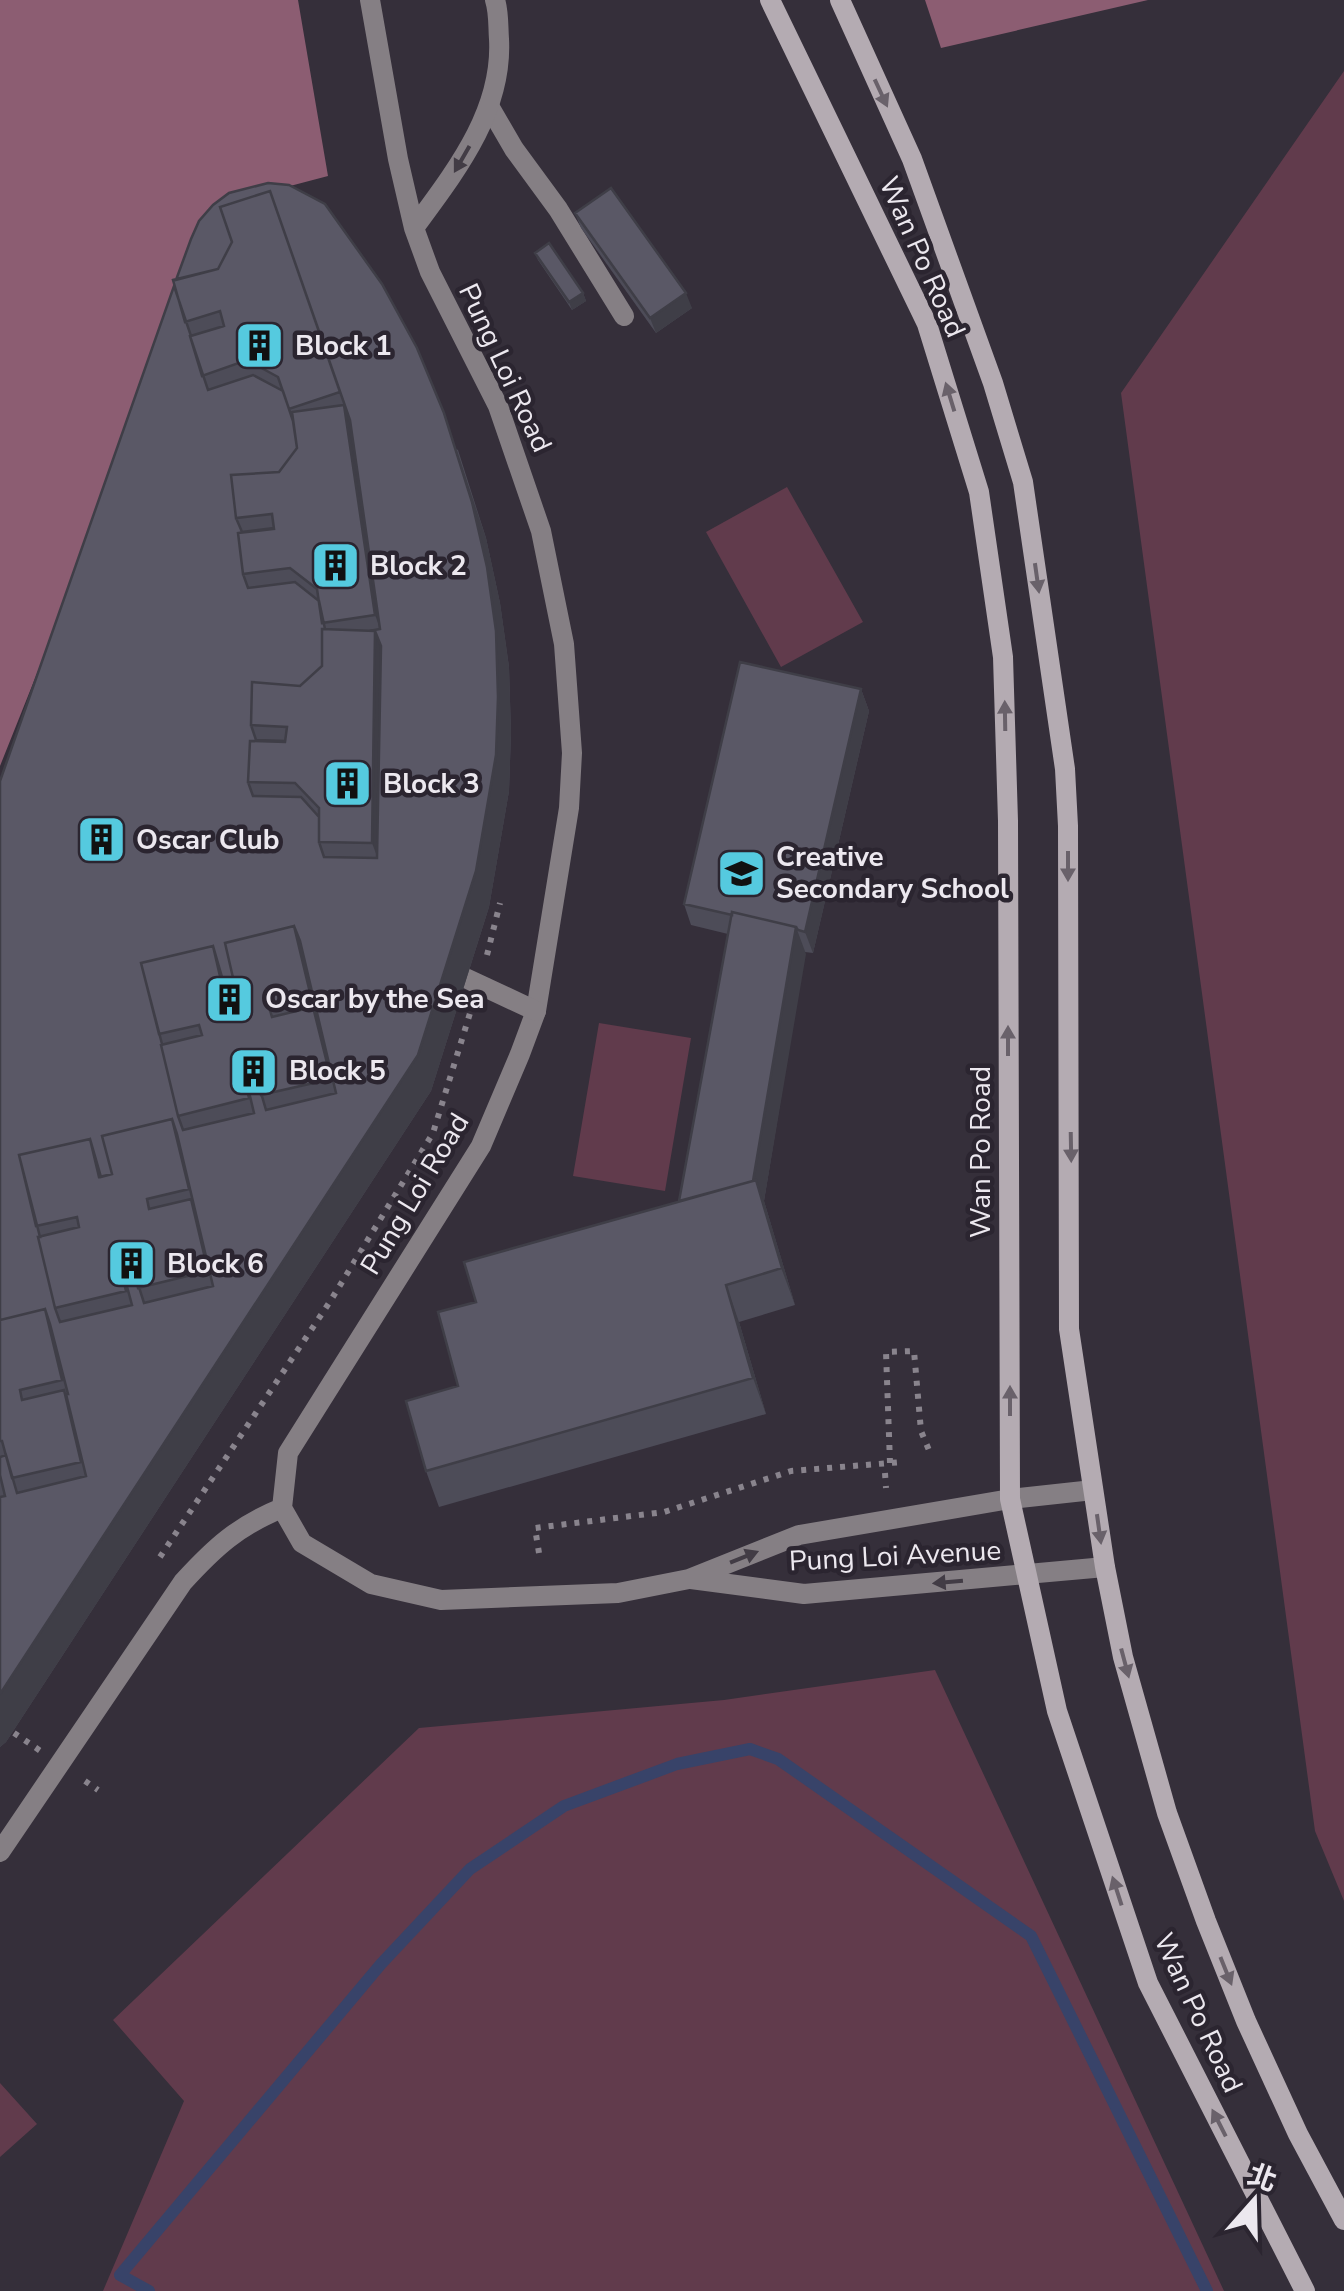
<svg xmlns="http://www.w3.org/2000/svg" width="1344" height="2291" font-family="'Nunito Sans','Noto Sans TC',sans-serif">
<rect width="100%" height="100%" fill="#352f3a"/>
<path fill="#613b4c" d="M1344,71V1901L1315,1831L1121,393Z
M787,487L863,622L781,667L706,532Z
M599,1023L691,1038L665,1191L573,1176Z
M935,1670L1224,2291H103L184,2101L113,2020L419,1728L724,1700Z
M0,2083L37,2124L0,2157Z"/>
<path fill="#8c5d72" d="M0,0H298L328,176L225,203L0,766Z
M925,0H1148L941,48Z"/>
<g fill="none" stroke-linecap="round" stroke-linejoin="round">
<path stroke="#384369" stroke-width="12" d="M149,2291L120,2275L381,1964L470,1869L564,1806L677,1764L750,1749L778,1759L1031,1936L1207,2291"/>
<path stroke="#89848d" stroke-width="6" stroke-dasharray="5 8" stroke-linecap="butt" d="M487,955L500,903
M890,1463L886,1352L914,1351L921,1431L931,1455
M885,1473L886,1488
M539,1553L535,1528L664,1512L791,1471L902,1462
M160,1557L331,1300L433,1133L471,1010
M85,1781L98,1790"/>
<path stroke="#857f84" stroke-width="20" d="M489,106L514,149L558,209L624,316"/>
<path stroke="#857f84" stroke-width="20" d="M414,228C455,172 503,112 499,39C498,26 499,12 495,0
M282,1508L288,1453L481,1146L520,1054L536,1011L569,808L572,753L564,644L541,531L498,406L430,272L414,228L398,159L370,0
M282,1508L302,1543L371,1584L441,1600L618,1593L689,1579L799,1535L1010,1499L1093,1490
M691,1579L804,1594L1105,1567
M0,1852L183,1582C215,1547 238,1526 282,1508"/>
<path stroke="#b4abb2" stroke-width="20" d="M770,0L927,324L979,492L1003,657L1008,821L1010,1499L1057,1711L1148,1983L1305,2291
M840,0L912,159L993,383L1023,482L1065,769L1068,826L1069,1329L1105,1567L1123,1657L1167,1813L1206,1921L1246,2021L1298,2134L1344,2220"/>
<path stroke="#89848d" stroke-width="6" stroke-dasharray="5 8" stroke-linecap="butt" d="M14,1733L42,1752"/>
<path stroke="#857f84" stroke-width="20" d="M459,975L536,1011"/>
</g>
<path fill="#4d4c58" d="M575,213L692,308L656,333L581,228Z
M535,253L583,293L586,301L572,310L538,260Z
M174,286L458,450L486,538L500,603L509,667L511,733L509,791L489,907L431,1091L6,1742L0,1747V781Z
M861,689L869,711L813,953L805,952L764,1201L795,1305L739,1322L766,1414L439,1507L426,1471L458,1386L679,1201L728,934L691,925L684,904Z"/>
<path fill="#3f3e47" d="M583,293L586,301L572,310L569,302Z
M686,293L692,308L656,333L650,318Z
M344,405L363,456L394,665L375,615Z
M444,413L486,538L500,603L509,667L511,733L509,791L489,907L431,1091L6,1742L0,1747V1694L418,1055Z
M375,631L394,682L391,894L372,843Z
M861,689L869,711L813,953L805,932Z
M796,927L806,954L764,1201L795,1305L752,1190Z
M726,1285L739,1322L766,1414L753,1378Z"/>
<path fill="#5a5866" stroke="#3f3e47" stroke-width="2.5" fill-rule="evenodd" d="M268,183L289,185L325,204L382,284L417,348L444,413L472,502L487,567L496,631L498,697L496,755L476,871L418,1055L0,1694V1497L5,1496L0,1475V1457L6,1455L17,1493L86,1476L66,1394H68L50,1324L45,1309L0,1320V781L174,286L191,336L224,326L190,336L208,390L253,375L283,391L293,421L297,448L279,472L231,475L236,518L242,532L274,528L238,533L243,574L248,588L295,582L319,601L325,629H322V666L300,686L252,682L251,725L256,740L286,741H250L248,782L253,796L301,797L319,817V842L324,857L377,858L381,646L375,631H369L380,629L350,420L270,191L220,207L232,242L218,269L176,280L191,239L199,221L213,205L229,193ZM294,926L300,941L336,1093L266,1110L255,1072L245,1075L254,1113L183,1130L178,1116L161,1045L162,1044L141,963L213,946L224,984L234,982L225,943ZM172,1119L177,1134L213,1286L144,1303L132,1265L122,1268L132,1305L60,1322L55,1308L38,1237H40L19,1155L90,1139L101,1177L112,1174L102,1136Z
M611,188L686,293L650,318L575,213Z
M270,191L340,392L289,409L278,377L247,360L202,376L190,336L224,326L220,311L185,322L173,280L218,269L232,242L220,207Z
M549,243L583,293L569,302L535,253Z
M344,405L375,615L322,623L317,589L290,568L243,574L238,533L274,529L272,514L236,518L231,475L279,472L297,448L292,412Z
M322,629L375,631L372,843L319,842V808L295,783L248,782L250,741L285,742L287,727L251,725L252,682L300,686L322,666Z
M740,662L861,689L805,932L798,930L796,927L732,912V915L684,904Z
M732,912L796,927L753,1181L679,1201Z
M294,926L311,997L269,1007L272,1017L313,1007L331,1079L261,1095L251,1058L240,1061L249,1098L178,1116L161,1045L202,1035L199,1025L159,1034L141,963L213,946L222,985L234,982L225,943Z
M172,1119L189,1189L147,1199L149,1209L191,1199L208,1271L138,1288L129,1250L117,1253L126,1291L55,1308L38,1237L79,1227L77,1217L36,1226L19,1155L90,1139L99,1177L112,1174L102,1136Z
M756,1180L782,1268L726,1285L753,1378L426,1471L406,1401L458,1386L438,1312L476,1302L464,1262Z
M45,1309L62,1380L20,1390L22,1400L64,1390L81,1462L12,1478L2,1441H0V1320Z"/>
<defs><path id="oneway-solid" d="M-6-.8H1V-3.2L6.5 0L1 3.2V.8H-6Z" transform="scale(2.5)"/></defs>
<g fill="#69616a">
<use href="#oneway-solid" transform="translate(881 93) rotate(65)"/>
<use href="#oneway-solid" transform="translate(950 397) rotate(-107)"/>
<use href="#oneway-solid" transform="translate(1037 578) rotate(82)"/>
<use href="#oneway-solid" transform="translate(1005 716) rotate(-91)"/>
<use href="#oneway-solid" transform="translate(1068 866) rotate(90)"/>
<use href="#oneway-solid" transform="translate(1008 1041) rotate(-90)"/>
<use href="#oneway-solid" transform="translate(1071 1147) rotate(89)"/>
<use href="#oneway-solid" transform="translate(1010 1401) rotate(-90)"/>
<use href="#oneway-solid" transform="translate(1099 1529) rotate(82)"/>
<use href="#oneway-solid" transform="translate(1125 1663) rotate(75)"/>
<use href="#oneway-solid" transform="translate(1117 1891) rotate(-108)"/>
<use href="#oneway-solid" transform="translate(1226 1971) rotate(68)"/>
<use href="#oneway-solid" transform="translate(1219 2123) rotate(-117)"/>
</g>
<g fill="#423c45">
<use href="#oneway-solid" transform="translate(462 159) rotate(120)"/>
<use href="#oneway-solid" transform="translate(744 1557) rotate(-22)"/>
<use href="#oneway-solid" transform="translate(948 1582) rotate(175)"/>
</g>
<defs>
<symbol id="building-square" viewBox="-11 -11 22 22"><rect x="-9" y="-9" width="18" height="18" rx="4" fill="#55cadf" stroke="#2b2530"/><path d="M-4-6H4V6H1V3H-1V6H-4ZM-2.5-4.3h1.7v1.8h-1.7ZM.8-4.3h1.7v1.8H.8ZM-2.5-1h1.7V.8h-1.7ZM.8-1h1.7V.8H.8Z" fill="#111"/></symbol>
<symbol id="school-square" viewBox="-11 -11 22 22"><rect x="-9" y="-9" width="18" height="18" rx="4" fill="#55cadf" stroke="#2b2530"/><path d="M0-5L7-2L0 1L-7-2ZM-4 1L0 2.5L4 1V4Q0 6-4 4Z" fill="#111"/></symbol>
</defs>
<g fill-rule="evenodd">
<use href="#building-square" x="232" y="318" width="55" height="55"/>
<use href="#building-square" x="308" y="538" width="55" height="55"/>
<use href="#building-square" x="320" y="756" width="55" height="55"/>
<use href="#building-square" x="74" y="812" width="55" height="55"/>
<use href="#school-square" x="714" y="846" width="55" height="55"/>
<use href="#building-square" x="202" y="972" width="55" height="55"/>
<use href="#building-square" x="226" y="1044" width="55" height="55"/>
<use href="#building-square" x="104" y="1236" width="55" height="55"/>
</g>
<g text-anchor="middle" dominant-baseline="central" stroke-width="9" stroke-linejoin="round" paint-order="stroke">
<g font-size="28" fill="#ece8ef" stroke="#2b2530">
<text transform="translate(922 257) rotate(66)">Wan Po Road</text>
<text transform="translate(505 368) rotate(65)">Pung Loi Road</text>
<text transform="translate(981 1152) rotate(-90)">Wan Po Road</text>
<text transform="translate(415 1194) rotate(-59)">Pung Loi Road</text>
<text transform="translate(895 1556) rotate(-3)">Pung Loi Avenue</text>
<text transform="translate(1198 2013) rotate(65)">Wan Po Road</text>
</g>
<g font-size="28" font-weight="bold" fill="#ece8ef" stroke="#2b2530" text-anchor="start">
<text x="295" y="346">Block 1</text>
<text x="370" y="566">Block 2</text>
<text x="383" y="784">Block 3</text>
<text x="136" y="840">Oscar Club</text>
<text x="776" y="857">Creative<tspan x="776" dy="32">Secondary School</tspan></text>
<text x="265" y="999">Oscar by the Sea</text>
<text x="289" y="1071">Block 5</text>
<text x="167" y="1264">Block 6</text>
</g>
</g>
<g transform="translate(1254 2201) rotate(20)" stroke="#2b2530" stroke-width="8" paint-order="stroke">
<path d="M0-8L18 38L0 25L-18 38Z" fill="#ece8ef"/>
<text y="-15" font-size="28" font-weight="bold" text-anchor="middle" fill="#ece8ef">北</text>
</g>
</svg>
